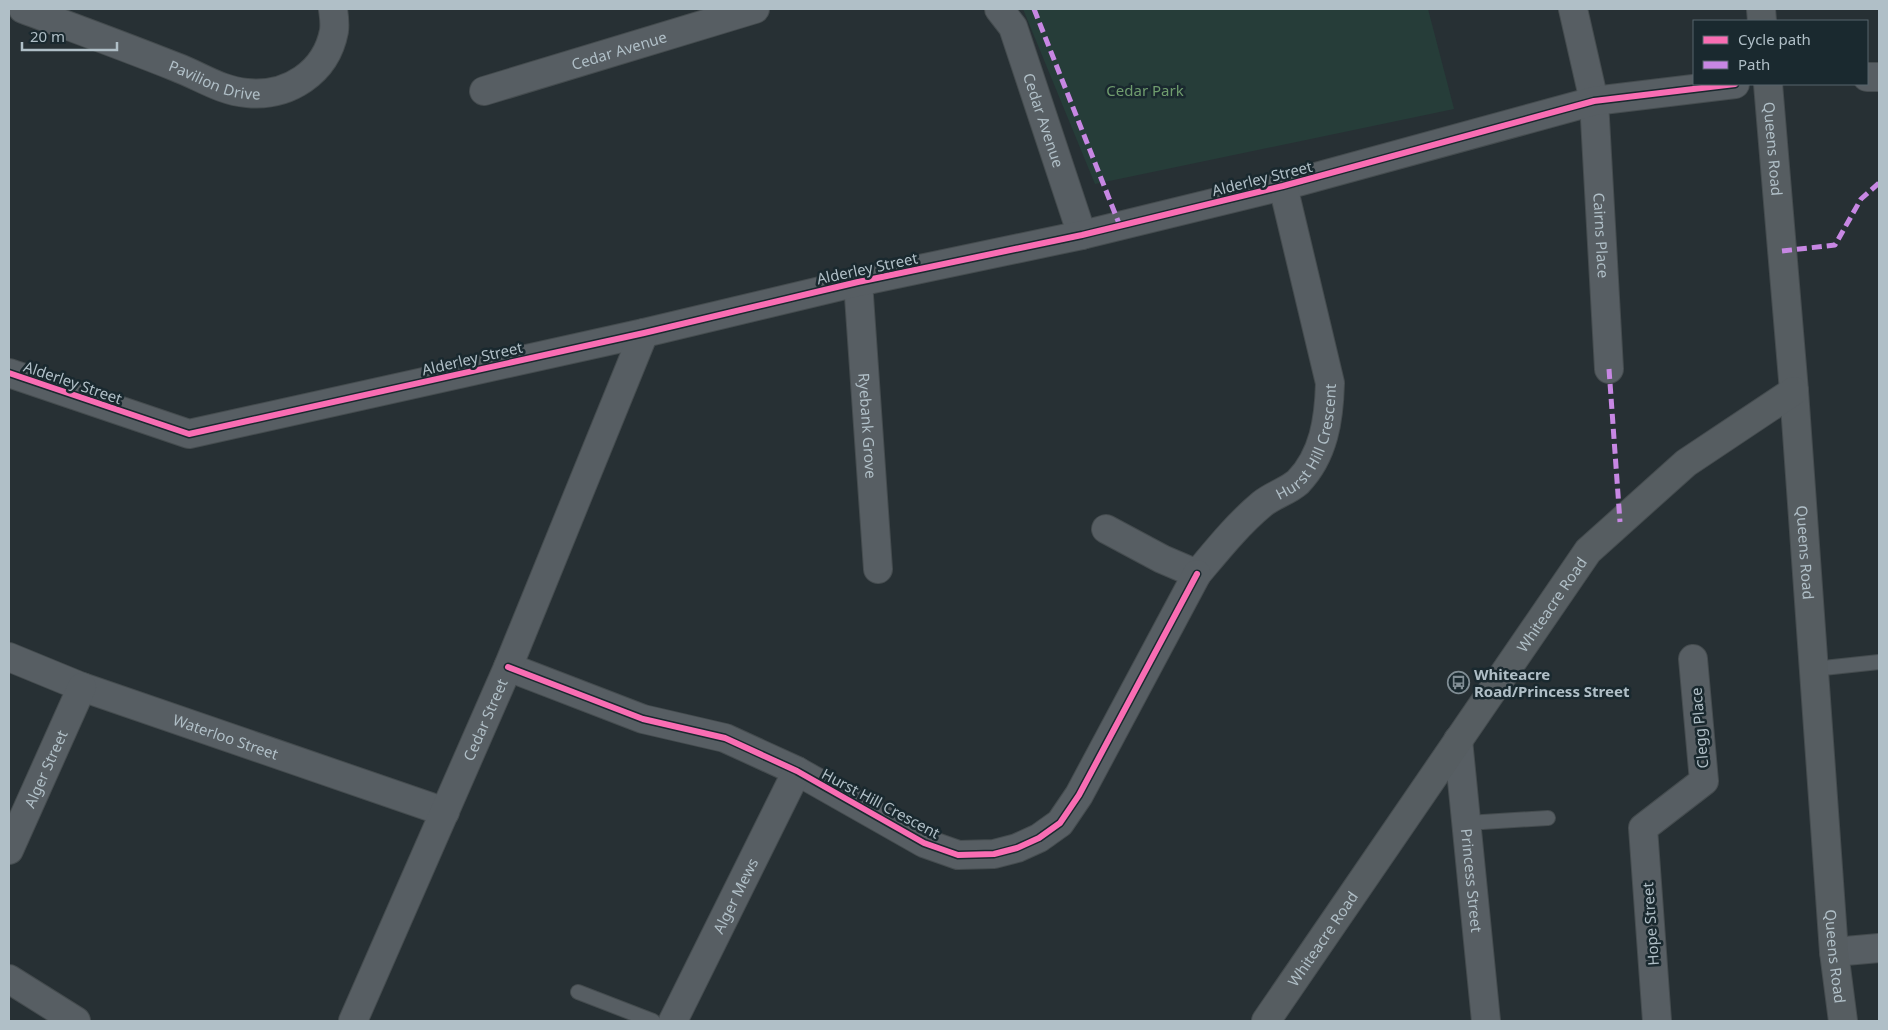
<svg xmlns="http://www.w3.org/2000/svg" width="1888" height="1030" font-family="'Noto Sans',sans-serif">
<rect width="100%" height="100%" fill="#273034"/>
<path fill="#263d39" d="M1023,9H1428L1454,109L1095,184Z"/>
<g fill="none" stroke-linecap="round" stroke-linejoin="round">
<defs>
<path id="service" d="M1814,669L1879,662
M1467,823L1548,818
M578,992L653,1021"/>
<g id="minor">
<path id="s1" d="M23,9C74,28 126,47 176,67C200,76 221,91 247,93C288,97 326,73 334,31C335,24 334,16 333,9"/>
<path id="s2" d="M999,9L1013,27L1082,235"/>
<path id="s3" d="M1573,9L1594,101L1609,369"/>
<path d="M1867,77H1879"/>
<path id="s4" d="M484,91L755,9"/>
<path id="s5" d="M858,282L878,569"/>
<path d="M9,373L189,434L644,333L858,282L1082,235L1283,186L1594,101L1735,84"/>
<path id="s6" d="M1106,529L1162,559L1197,574C1218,549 1237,525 1262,504C1273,495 1288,491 1298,482C1324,455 1329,419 1330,383L1283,186"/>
<path id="s7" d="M9,657L82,687L445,812"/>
<path d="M508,667L643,719L725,738L797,771L924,843L958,855L994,854L1017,848L1039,838L1060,823L1079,795L1197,574"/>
<path id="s8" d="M1458,740L1486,1021"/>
<path id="s9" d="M9,850L82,687"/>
<path d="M1834,952L1879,948"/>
<path d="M9,979L76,1021"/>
<path id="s10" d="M353,1021L508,667L644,333"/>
<path id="s11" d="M673,1021L797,771"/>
<path d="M1657,1021L1643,828L1704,781L1693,659"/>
</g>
<g id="secondary">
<path d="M1761,9L1762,21"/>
<path id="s12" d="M1768,84L1794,391L1834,952L1843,1021"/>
<path id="s13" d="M1266,1021L1588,551L1686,463L1794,391"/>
</g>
</defs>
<use href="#service" stroke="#454c4f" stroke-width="16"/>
<use href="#minor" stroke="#454c4f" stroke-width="30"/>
<use href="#secondary" stroke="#454c4f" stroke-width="30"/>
<use href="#service" stroke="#575e63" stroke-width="14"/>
<use href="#minor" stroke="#575e63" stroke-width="28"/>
<use href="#secondary" stroke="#565d61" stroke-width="28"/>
<path stroke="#c787e3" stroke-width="5" stroke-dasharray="10 5" stroke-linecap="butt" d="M1034,9L1120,226
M1782,251L1835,245L1861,199L1879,183
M1609,369L1620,522"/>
<defs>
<path id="cycleway" d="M9,373L189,434L644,333L858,282L1082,235L1283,186L1594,101L1735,84
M508,667L643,719L725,738L797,771L924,843L958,855L994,854L1017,848L1039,838L1060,823L1079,795L1197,574"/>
</defs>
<use href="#cycleway" stroke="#1a292f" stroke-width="9"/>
<use href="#cycleway" stroke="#f96db3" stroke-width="6"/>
</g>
<defs>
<symbol id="bus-ring" viewBox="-11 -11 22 22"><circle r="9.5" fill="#1a292f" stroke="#808d94" stroke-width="1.5"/><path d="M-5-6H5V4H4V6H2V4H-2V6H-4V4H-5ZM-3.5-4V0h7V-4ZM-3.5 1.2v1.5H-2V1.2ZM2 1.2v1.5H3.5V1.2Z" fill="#808d94"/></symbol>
</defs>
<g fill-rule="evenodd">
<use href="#bus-ring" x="1446" y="670" width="25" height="25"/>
</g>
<g text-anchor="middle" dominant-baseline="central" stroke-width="5" stroke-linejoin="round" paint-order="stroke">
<g font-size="15" fill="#b0bfc7" stroke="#1a292f">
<text stroke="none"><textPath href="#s4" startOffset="141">Cedar Avenue</textPath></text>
<text stroke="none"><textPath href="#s1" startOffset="205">Pavilion Drive</textPath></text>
<text stroke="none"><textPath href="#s2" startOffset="121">Cedar Avenue</textPath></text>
<text stroke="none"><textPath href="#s12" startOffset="65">Queens Road</textPath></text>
<text transform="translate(1262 178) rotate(-14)">Alderley Street</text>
<text stroke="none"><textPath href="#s3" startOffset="229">Cairns Place</textPath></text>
<text transform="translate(867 268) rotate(-12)">Alderley Street</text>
<text transform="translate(472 358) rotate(-13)">Alderley Street</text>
<text transform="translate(73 382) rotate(19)">Alderley Street</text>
<text stroke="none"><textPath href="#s5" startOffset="144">Ryebank Grove</textPath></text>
<text stroke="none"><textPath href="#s6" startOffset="280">Hurst Hill Crescent</textPath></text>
<text stroke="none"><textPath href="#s12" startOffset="470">Queens Road</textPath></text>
<text stroke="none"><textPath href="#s13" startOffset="505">Whiteacre Road</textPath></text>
<text stroke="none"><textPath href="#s10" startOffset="329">Cedar Street</textPath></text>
<text transform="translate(1699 728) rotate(-95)">Clegg Place</text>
<text stroke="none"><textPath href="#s7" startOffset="231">Waterloo Street</textPath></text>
<text stroke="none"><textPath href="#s9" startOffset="89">Alger Street</textPath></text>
<text transform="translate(881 803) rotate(28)">Hurst Hill Crescent</text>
<text stroke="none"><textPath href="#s8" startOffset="141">Princess Street</textPath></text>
<text stroke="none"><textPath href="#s11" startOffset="140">Alger Mews</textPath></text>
<text transform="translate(1650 924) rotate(-94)">Hope Street</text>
<text stroke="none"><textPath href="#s13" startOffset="100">Whiteacre Road</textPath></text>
<text stroke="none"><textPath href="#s12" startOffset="875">Queens Road</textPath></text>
</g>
<g font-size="15" fill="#709d6e" stroke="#1a292f">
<text x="1145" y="90">Cedar Park</text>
</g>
<g font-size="15" font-weight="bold" fill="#b0bfc7" stroke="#1a292f" text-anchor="start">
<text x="1474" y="674">Whiteacre<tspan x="1474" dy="17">Road/Princess Street</tspan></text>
</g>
</g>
<rect width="1888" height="1030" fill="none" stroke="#b0bfc7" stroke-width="20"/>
<rect x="1693" y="20" width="175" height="65" fill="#1a292f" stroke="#56656c"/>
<rect x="1703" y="36" width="25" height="8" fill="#f96db3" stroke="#56656c"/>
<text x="1738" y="45" font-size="15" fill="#b0bfc7">Cycle path</text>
<rect x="1703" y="61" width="25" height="8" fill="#c787e3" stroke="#56656c"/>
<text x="1738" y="70" font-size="15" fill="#b0bfc7">Path</text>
<path d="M22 42v8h95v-8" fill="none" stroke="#b0bfc7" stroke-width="2.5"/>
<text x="30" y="42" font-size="15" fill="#b0bfc7" stroke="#1a292f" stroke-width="4" paint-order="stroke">20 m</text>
</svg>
